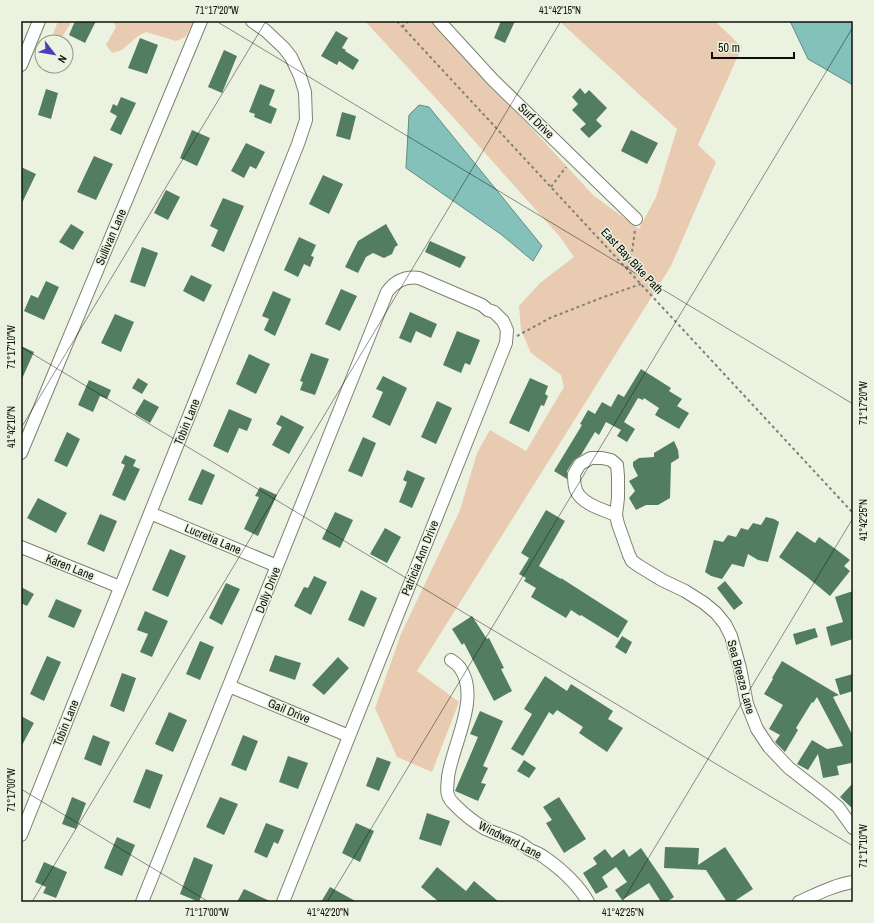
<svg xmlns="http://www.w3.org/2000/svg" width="874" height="923" font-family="'Archivo Narrow',sans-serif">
<rect width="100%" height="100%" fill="#ecf2e0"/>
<path fill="#e9cbb2" d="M58,21H72L62,37H52Z
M113,21H195L185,37L176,41L146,32L138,36L122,50L112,53L106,45L116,27Z
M365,21H433L593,195L639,229L656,197L677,129L559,21H715L742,47L698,145L716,162L671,266L417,671L459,702L432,772L397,757L375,708L401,634L460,510L477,453L490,430L526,451L564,387L561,375L531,353L521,330L519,306L540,283L574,257L560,237L452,116Z"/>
<path fill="#84c1ba" stroke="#608c85" d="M790,21H853V85L808,59Z
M419,105L429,107L542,246L533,261L502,235L406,168L409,115Z"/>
<path fill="#527d61" d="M75,21H96L85,43L69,35Z
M501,21H515L505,43L494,38Z
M336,31L348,38L342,48L346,50L345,51L359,60L353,70L339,61L337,65L321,56Z
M140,38L158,45L147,74L128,68Z
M224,50L237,56L222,93L208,87Z
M260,84L275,90L269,105L277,109L271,124L254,117L255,114L249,112Z
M580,88L585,94L589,90L607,108L596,120L602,126L589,138L580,129L586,124L572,110L578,104L572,97Z
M46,89L58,93L51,119L38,115Z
M121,97L136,103L121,135L110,130L117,116L110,112L113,104L117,106Z
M342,112L356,116L350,140L336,136Z
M192,130L210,138L197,166L180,158Z
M631,130L658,143L647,164L621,151Z
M246,143L265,152L256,169L250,166L244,178L231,171Z
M94,156L113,164L96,200L77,192Z
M21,167L36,174L21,205Z
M323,175L343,184L329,214L309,204Z
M166,190L180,197L168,220L154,213Z
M223,198L244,206L224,252L211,246L218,230L210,226Z
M71,224L84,232L73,250L59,242Z
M386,224L398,245L395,247L392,254L384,258L373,253L366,257L358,273L345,267L358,241Z
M299,237L316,245L311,256L314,257L310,267L304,264L298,277L284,270Z
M430,241L466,257L460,268L425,252Z
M142,247L158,253L145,287L130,282Z
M191,275L212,285L204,302L183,291Z
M46,281L59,287L44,320L24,311L31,295L38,298Z
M341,289L357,296L340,331L325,324Z
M273,291L291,299L275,336L264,330L269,319L262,316Z
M410,312L437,324L431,338L416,331L411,343L399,338Z
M115,314L134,322L121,352L101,343Z
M457,331L480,340L470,365L465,363L461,373L443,365Z
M21,346L34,352L21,381Z
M311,353L329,359L315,395L300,390L303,382L300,381Z
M249,354L270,364L256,394L236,384Z
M641,369L671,388L669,391L682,399L677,406L689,413L679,429L655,415L659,408L644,398L643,400L638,398L624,422L635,429L627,442L617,436L621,430L606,422L599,435L595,432L581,455L574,460L567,471V479L554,471L582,425L580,424L588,410L595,414L602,402L611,407L618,394L624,397Z
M383,376L407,388L390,426L372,417L383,392L376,389Z
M138,378L148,384L142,394L132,388Z
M530,378L548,386L545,394L548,396L544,406L541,405L529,432L509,423Z
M89,380L111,390L107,399L100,396L93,412L78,405Z
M144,399L159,407L150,423L135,414Z
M437,401L452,408L436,444L421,437Z
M229,409L252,419L247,431L239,428L228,453L213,446Z
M281,415L304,427L289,454L272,445L282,427L276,424Z
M67,432L80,439L67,467L54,461Z
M363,437L376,443L362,477L348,471Z
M674,441L678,450L679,458L671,463L670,498L658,505H646L636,510L629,498L635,491L629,481L638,476L633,466V462L639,458L654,457V453Z
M125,455L136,460L133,466L140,469L125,501L112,495L125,465L121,463Z
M202,469L215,475L202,505L188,500Z
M407,470L425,478L412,508L399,502L407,482L403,480Z
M260,487L277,495L258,536L244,529L259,497L255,496Z
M38,498L67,513L56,533L27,518Z
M546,510L565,521L539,566L561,579V578L628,621L618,638L581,615L580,616L571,610L566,618L531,597L536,588L524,581L526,578L519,574L529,558L521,553Z
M335,512L353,520L340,548L322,539Z
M100,514L117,521L104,552L87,544Z
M766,517L774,519L779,522L768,562L758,560L748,554L744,567L732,564L722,579L711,576L705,572L714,540L723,542L728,535L736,537L741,528L748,530L753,523L761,525Z
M385,528L401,537L387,563L370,554Z
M797,531L815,543L819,537L837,550L850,560L844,566L850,571L830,596L807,577L779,557Z
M170,549L186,556L168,597L152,590Z
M314,576L327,582L311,615L294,606L304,587L308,588Z
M725,581L743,603L734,610L717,588Z
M226,583L240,589L222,625L209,618Z
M21,587L34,594L27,606L21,603Z
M361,590L377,598L364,627L348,620Z
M853,591V639L831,646L826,627L843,622L835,597Z
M56,599L82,610L74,628L48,617Z
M145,611L168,621L152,657L140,652L148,634L137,630Z
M472,616L487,639L489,638L504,668L501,669L512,691L494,701L464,643L462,645L452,629Z
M815,628L818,637L796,645L793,634Z
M622,636L632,642L626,654L615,647Z
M200,641L214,647L200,680L186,674Z
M275,655L301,663L295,680L269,671Z
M47,656L61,662L44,701L30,694Z
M338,657L349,668L324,695L312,685Z
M782,661L839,695L833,697L853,736V765L851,761V763L837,766L839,775L823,778L818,754L808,770L797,764L812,740L827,749L843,746L817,697L813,703L812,702L796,728L798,730L785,752L775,742L780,735L769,729L783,705L764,694L773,679L772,678Z
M122,673L136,678L124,712L110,706Z
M853,674V691L840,695L835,679Z
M545,676L567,691L571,684L613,711L608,719L623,728L607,752L579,733L583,727L557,710L553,715L549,712L523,756L511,749L532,714L524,709Z
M480,711L503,721L483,766L488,768L481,783L486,784L478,801L455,791L478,737L470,734Z
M169,712L187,720L173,752L155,744Z
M21,716L34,723L21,747Z
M93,735L110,742L101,766L84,759Z
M243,735L258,741L246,771L231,765Z
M288,756L308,763L298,789L279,782Z
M377,757L391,762L379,791L366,786Z
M524,760L536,768L529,778L517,771Z
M146,769L163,775L150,809L133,802Z
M853,783V809L840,797Z
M72,797L86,803L76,829L62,824Z
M220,797L238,804L224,835L206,827Z
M559,797L586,839L564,853L546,823L552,820L543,807Z
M427,813L450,821L441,846L419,839Z
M266,823L284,830L278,844L274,842L267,858L254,852Z
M356,823L374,831L360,862L342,853Z
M117,837L135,845L122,876L104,868Z
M665,847L699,848L698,865L725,847L753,889L733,902H727L706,870L664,868Z
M641,848L665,883L674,897L667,902H661L649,883L622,900L615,890L627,882L616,867L602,877L608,887L596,894L583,873L597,864L593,858L605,849L612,858L624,849L629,857Z
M194,857L213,865L199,902L180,894Z
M44,862L67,872L56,898L43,893L46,887L35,882Z
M437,867L466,891L474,881L499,902H439L421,887Z
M330,887L357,902H321Z
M244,889L272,902H237Z"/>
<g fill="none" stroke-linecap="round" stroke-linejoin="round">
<defs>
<path id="street" d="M439,21L493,80L636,219
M21,65L39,21
M21,453L201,21
M150,513L277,566
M616,515C604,510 581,504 576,490C574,485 574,480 574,474L580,464L591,458H602L611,460L617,465L618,476V498L616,515L618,524L629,555L632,561L639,566L662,580L685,591L704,603L716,613L725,624L731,636L740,668L747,704L757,729L769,747L789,768L825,796L838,807L853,828
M21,547L120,587
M451,660C454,662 458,665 460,668C481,697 452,746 448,777C448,783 446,790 448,795C449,800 454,804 457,807C465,815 474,822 484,828C495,834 509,837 520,843C524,845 527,848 530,850C535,852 540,854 544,857C561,869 578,884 588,902
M229,686L349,736
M21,835L298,144L306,120L305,92L300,76L291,57L284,48L266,31L252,21
M142,902L387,292C395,281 405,276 419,278L482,305L488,310L494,312L503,321L507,330L506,343L283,902
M799,902C817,894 834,885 853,882"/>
</defs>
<use href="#street" stroke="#7c8271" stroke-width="14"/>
<path stroke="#7e8276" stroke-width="2" stroke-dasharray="3 3" stroke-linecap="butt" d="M397,21L853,513
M402,27L409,21
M551,187L566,167
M627,269L632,252L635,230
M517,336L550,318L601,298L641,284"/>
<use href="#street" stroke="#fff" stroke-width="12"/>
</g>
<path fill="none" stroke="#0d100a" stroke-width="1" stroke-opacity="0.45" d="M216,21L853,404M21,347L853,846M21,428L266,21M21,789L209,902M32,902L561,21M327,902L853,27M622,902L853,518"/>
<g text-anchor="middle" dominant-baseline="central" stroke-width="3" stroke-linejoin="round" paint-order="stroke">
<g font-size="12" fill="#0d100a" stroke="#ecf2e0">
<text transform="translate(536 121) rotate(44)">Surf Drive</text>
<text transform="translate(111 237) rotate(-67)">Sullivan Lane</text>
<text transform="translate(632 261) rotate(47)">East Bay Bike Path</text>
<text transform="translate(187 422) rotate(-68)">Tobin Lane</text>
<text transform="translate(213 539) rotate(23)">Lucretia Lane</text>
<text transform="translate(420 558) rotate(-68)">Patricia Ann Drive</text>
<text transform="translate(70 567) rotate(22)">Karen Lane</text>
<text transform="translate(268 590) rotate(-69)">Dolly Drive</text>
<text transform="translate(741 677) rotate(75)">Sea Breeze Lane</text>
<text transform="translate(289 711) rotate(23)">Gail Drive</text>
<text transform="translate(66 723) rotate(-68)">Tobin Lane</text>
<text transform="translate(510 840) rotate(27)">Windward Lane</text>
</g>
</g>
<rect width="874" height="923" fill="none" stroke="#ecf2e0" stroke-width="44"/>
<g transform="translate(54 54) rotate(121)"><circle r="19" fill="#ecf2e0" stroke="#93988a"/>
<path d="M0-3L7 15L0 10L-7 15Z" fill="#4a3fb5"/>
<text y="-6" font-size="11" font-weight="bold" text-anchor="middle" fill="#0d100a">N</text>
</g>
<path d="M712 52v6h82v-6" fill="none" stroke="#0d100a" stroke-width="2"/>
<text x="718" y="52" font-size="12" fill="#0d100a" stroke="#ecf2e0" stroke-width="3" paint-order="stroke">50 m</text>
<rect x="22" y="22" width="830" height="879" fill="none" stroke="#0d100a" stroke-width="1.5"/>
<g font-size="10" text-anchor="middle" fill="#0d100a">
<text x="217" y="14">71°17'20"W</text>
<text x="560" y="14">41°42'15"N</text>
<text transform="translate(11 347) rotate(-90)" y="4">71°17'10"W</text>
<text transform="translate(863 403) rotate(-90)" y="4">71°17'20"W</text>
<text transform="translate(11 427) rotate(-90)" y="4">41°42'10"N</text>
<text transform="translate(863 520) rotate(-90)" y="4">41°42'25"N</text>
<text transform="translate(11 790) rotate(-90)" y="4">71°17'00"W</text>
<text transform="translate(863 846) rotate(-90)" y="4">71°17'10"W</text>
<text x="207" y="916">71°17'00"W</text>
<text x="328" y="916">41°42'20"N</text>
<text x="623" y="916">41°42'25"N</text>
</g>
</svg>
